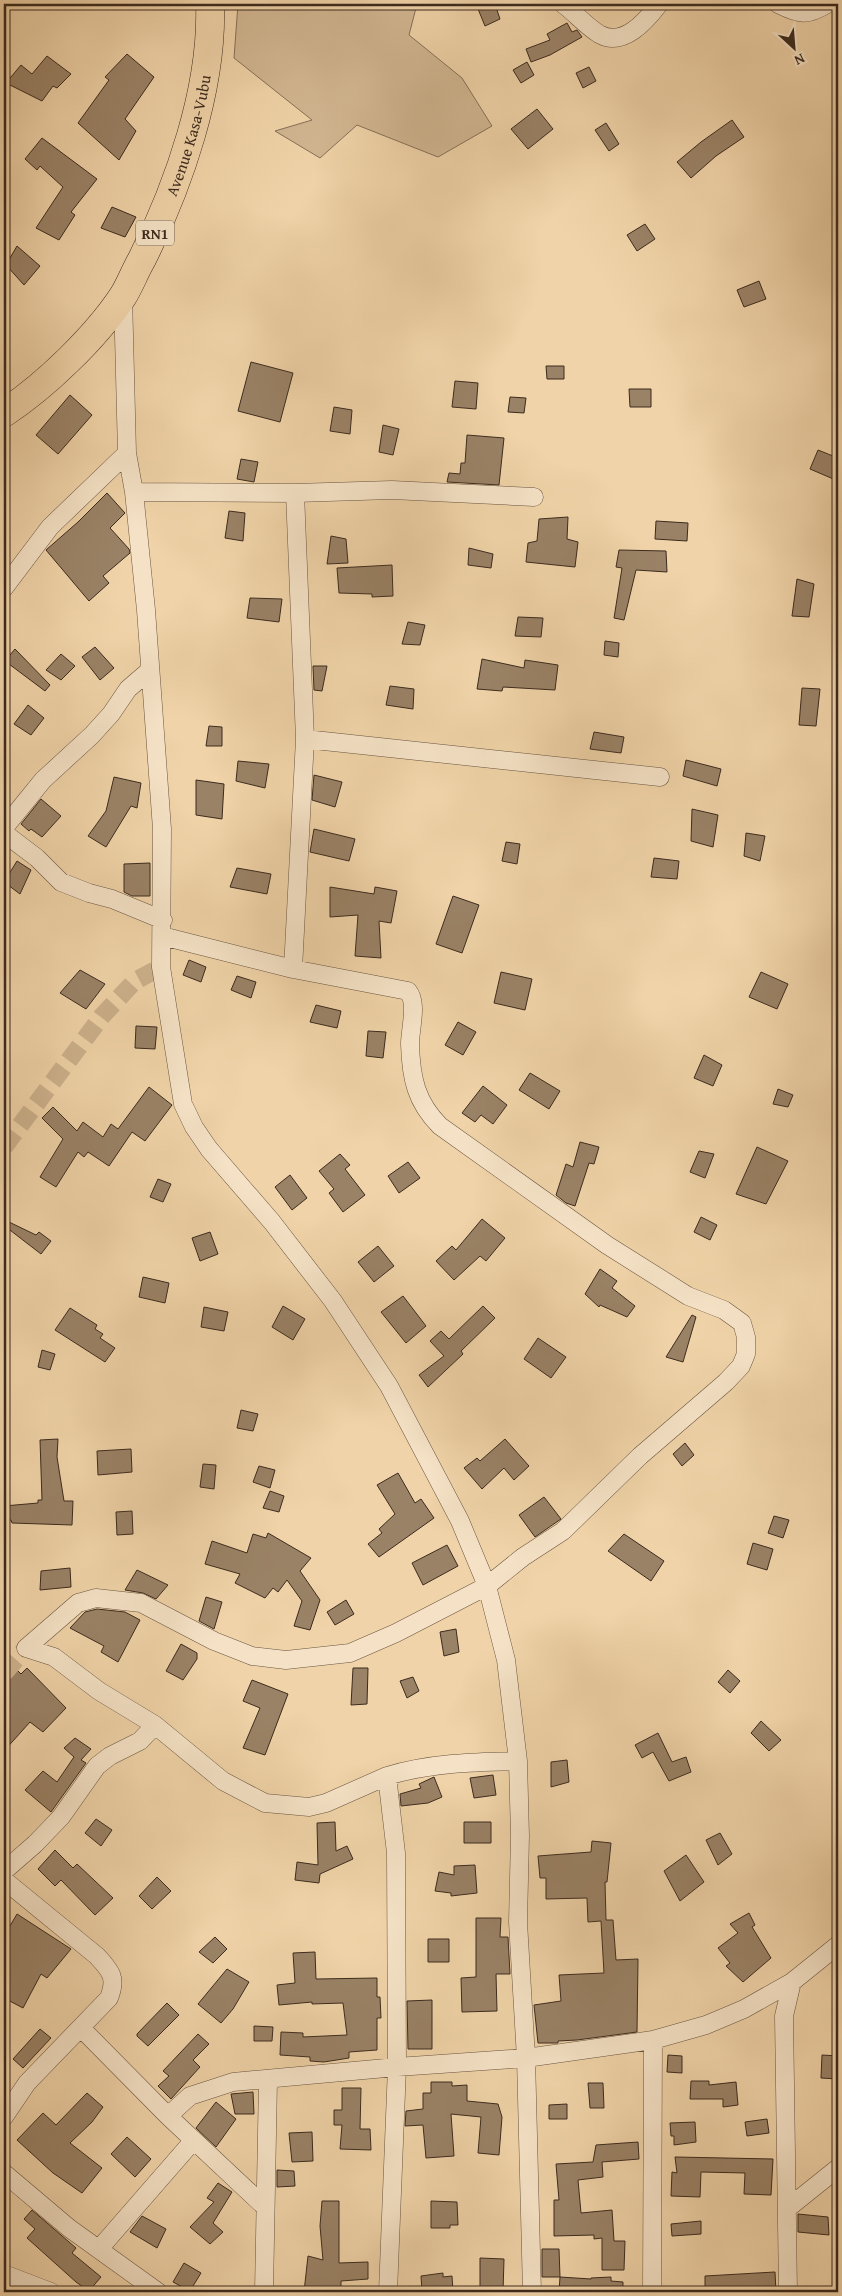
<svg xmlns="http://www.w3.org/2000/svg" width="842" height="2296" font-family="'Gentium Book Plus',serif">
<rect width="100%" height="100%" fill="#f0d3a8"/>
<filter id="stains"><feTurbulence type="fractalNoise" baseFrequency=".004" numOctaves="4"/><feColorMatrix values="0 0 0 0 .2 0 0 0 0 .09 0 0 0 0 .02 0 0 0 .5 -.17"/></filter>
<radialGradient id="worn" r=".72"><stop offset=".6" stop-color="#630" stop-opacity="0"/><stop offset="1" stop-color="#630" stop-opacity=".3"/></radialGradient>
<path fill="#d1b691" stroke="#867058" d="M238,4H417L409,35L462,78L492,126L438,157L357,125L320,158L275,131L312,120L234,58Z"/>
<path fill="#9a8266" stroke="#3c2b1e" d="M476,4H495L500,19L485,26Z
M567,23L572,32L577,30L582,37L550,55L531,62L526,49L550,40L547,34Z
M127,54L154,77L125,119L136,131L119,160L78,123L109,80L105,77Z
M47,56L71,74L57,88L53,86L42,101L6,83L21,65L32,74Z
M527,62L534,75L521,83L513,70Z
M589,67L596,81L583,88L576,73Z
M537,109L553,129L528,149L511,129Z
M732,120L744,137L716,156L691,178L677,162L701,142Z
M606,123L619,144L609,151L595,130Z
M42,138L97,179L71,212L75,215L59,240L36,228L63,187L40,166L37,170L25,159Z
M112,207L136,217L125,237L101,228Z
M645,224L655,239L637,251L627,235Z
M17,246L40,266L24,285L6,265Z
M759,281L766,299L744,307L737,290Z
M251,362L293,373L280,422L238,411Z
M546,366H564V379H547Z
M455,381L478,383L476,409L452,407Z
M629,389H651V407H630Z
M70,395L92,415L58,454L36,435Z
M510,397L526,398L524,413L508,412Z
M334,407L352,410L350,434L330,431Z
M383,425L399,429L393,455L379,452Z
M467,435L504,438L499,485L447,482L449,473L460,474L461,463H465Z
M818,450L838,458V481L810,469Z
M241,459L258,462L254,482L237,479Z
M107,493L125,513L110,528L129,549L130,553L103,576L109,583L89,601L46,550L78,522Z
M229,511L245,513L243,541L225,538Z
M568,517L567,539L578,542L575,567L526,562L528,543L537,541L539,519Z
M656,521L688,523L687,541L655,539Z
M331,536L346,539L348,563L327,564Z
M469,548L493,554L491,568L468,565Z
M619,550L666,551L667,572L636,570L624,620L614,618L622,568L616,567Z
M392,565L393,596L372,597V594L339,593L337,568Z
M797,579L814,584L809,617L792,616Z
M250,598L282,599L279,622L247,618Z
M518,617L543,618L541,637L515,636Z
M408,622L425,625L420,645L402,644Z
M605,641L619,643L618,657L604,655Z
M95,647L114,668L100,680L82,657Z
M15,649L50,685L45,691L5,661Z
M61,654L75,666L61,680L46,670Z
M482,659L524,668L525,660L558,665L555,690L503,687L502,691L477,689Z
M313,666H327L322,691L314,690Z
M390,686L414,689L413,709L386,705Z
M802,688L820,689L816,726L799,725Z
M28,705L44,718L31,735L14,724Z
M209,726L222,727V746H206Z
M594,732L624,737L621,753L590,749Z
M686,760L721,769L717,786L683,776Z
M238,761L269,764L265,788L236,781Z
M314,775L342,782L335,807L312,800Z
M114,777L141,783L137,808L131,806L106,847L88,836L106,811Z
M196,780L224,784L222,819L196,815Z
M41,799L61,816L42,837L31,829L29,831L21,824Z
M692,809L718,815L713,847L691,841Z
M314,829L355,839L349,861L310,852Z
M746,833L765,836L760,861L744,856Z
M506,842L520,844L517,864L502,861Z
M654,858L679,861L677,879L651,877Z
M17,861L31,870L20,894L4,882Z
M150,863V896H132L124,892V864Z
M237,868L271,874L267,894L230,887Z
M330,887L374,894L375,887L397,891L391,923L379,921L381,958L355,956L358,915L330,917Z
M453,896L479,905L462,953L436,944Z
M189,960L206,967L201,982L183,975Z
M80,970L105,984L86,1009L60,993Z
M501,972L532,979L525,1010L494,1003Z
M761,972L788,984L777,1009L749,997Z
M237,976L256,982L251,998L231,990Z
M316,1005L341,1011L337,1028L310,1022Z
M458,1022L476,1032L463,1055L445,1045Z
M136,1026L157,1027L155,1049L135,1048Z
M368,1031L386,1032L383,1058L366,1056Z
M704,1055L722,1065L713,1086L694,1078Z
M530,1073L560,1091L549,1109L519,1090Z
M483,1086L507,1105L493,1124L481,1115L475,1122L462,1113Z
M149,1087L172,1105L145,1141L132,1132L109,1166L88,1152L84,1157L78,1152L56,1187L40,1177L63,1139L42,1118L53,1107L77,1131L83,1122L103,1137L111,1124L118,1129Z
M778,1089L793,1095L788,1107L773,1104Z
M580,1142L599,1147L594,1164L589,1163L575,1206L566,1203L556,1195L566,1164L573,1167Z
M757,1147L788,1161L766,1204L736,1194Z
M699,1151L714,1154L705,1178L690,1172Z
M340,1154L350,1165L345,1169L365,1195L343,1212L329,1193L334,1189L319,1171Z
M408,1162L420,1178L399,1193L388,1176Z
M290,1175L307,1198L292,1210L275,1187Z
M158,1179L171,1184L163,1202L150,1197Z
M701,1217L717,1225L710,1240L694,1232Z
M482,1219L505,1238L486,1261L480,1256L454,1280L436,1261L452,1246L456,1250Z
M9,1222L36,1235L39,1232L51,1241L41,1254L6,1227Z
M210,1232L218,1254L200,1261L192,1238Z
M378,1246L394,1266L374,1282L358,1262Z
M600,1269L617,1281L612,1288L635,1306L627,1317L600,1305L599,1307L585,1294Z
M143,1277L169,1283L165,1303L139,1297Z
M403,1296L426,1326L406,1343L381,1312Z
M283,1306L305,1319L293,1340L272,1327Z
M483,1306L495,1318L461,1351L463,1354L428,1387L419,1375L444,1356L430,1341L441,1331L449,1339Z
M204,1307L228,1312L224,1331L201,1327Z
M70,1308L97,1325L95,1329L103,1334L100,1338L115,1348L105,1362L55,1330Z
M692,1315L696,1317L683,1362L666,1357Z
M538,1338L566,1357L551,1378L524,1359Z
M42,1350L55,1354L50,1370L38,1367Z
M241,1410L258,1414L253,1431L237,1428Z
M58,1439L57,1457L64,1501H73L72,1525L12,1523L11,1520H4V1506L38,1503V1500H42L40,1440Z
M505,1439L529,1466L514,1480L504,1468L482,1489L464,1468L477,1458L480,1461Z
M685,1443L694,1455L682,1466L673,1454Z
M131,1449L132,1472L98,1475L97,1451Z
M203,1464L216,1465L214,1489L200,1487Z
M259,1466L275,1470L270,1488L253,1482Z
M398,1473L415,1503L421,1499L434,1518L379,1557L368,1544L382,1533L379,1529L395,1514L377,1485Z
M270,1491L284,1496L279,1512L263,1508Z
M544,1497L561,1519L535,1537L519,1515Z
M132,1511L133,1534L117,1535L116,1512Z
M774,1516L789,1520L783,1538L768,1533Z
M268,1533L311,1558L300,1571L320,1600L310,1630L294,1626L302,1601L287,1580L278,1592L273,1588L265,1598L235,1583L240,1574L205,1564L212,1541L247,1553L253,1534L266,1538Z
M624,1534L664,1561L651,1581L608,1551Z
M753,1543L773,1549L767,1570L747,1564Z
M447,1545L458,1566L423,1585L412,1563Z
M70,1568L71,1587L40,1590L41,1571Z
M137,1570L168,1585L156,1599L143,1593L125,1590Z
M206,1597L222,1602L214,1629L199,1621Z
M346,1600L354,1614L335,1625L327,1612Z
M97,1609L125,1612L140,1620L118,1662L101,1652L104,1646L70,1628L85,1612Z
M456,1629L459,1652L444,1656L440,1632Z
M181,1644L197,1653V1659L183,1680L166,1671Z
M15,1668L21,1674L27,1668L66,1708L43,1732L30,1722L4,1751V1681Z
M353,1668H368L367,1704L351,1705Z
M728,1670L740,1681L730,1693L718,1682Z
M413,1677L419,1691L407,1698L400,1681Z
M252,1680L288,1694L265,1755L243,1748L260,1708L243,1701Z
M761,1721L781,1740L769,1751L751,1733Z
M658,1733L672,1762L686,1757L691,1772L669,1781L653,1752L642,1758L635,1745Z
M75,1738L91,1749L81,1760L86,1763L51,1812L25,1790L43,1771L57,1782L74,1757L64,1748Z
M567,1760L569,1782L551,1787V1762Z
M493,1775L496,1795L474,1798L470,1778Z
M434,1777L442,1797L428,1803L401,1806L400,1794L421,1788L419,1784Z
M96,1819L112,1830L101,1846L85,1833Z
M335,1822L336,1851L347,1846L353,1859L320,1874L319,1883L295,1880L297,1862L318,1865L317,1823Z
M464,1822H491V1843H464Z
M720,1833L732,1854L718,1865L706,1840Z
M592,1841L611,1843L607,1882H605L606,1920H613L616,1960L638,1959L637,2032L577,2040L558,2041V2043H538L534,2005L561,2001L559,1975L604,1973L601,1921L588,1922L587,1898L546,1899V1878H540L538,1856L591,1852Z
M55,1850L73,1868L77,1864L113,1898L95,1915L61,1880L55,1886L38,1869Z
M686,1855L704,1882L680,1901L664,1871Z
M475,1865L477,1893L451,1896V1893L435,1891L439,1872L454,1875V1866Z
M157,1877L171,1891L152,1909L139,1896Z
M749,1913L755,1925L752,1927L771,1958L743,1982L726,1966L730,1963L718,1948L738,1933L730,1924Z
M17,1914L71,1949L47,1978L41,1974L23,2008L4,1998V1936Z
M476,1918H501L500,1937H508L510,1974H496L497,2011L462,2012L461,1978L476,1977Z
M215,1937L227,1949L213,1963L199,1952Z
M428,1939H449V1962H428Z
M315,1952L316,1979L377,1978V1997H380L381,2018H377V2050L349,2052V2058L324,2062L310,2061V2057L280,2055L281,2032L303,2033V2037L347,2035L343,2003L312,2004V2002L279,2005L277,1985L295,1983L293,1953Z
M227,1969L249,1982L233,2009L221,2023L198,2004Z
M432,2000V2049H408L407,2001Z
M167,2003L179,2015L148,2046L137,2036V2034Z
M254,2026L273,2027L272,2041H254Z
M40,2029L51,2038L23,2068L13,2059Z
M198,2034L209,2044L193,2060L200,2067L171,2099L158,2086L169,2076L163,2071Z
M668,2055L682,2056V2073L667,2072Z
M822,2055L838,2056V2079L821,2078Z
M691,2081H709V2085L736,2082L738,2105L723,2107V2099H690Z
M431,2082H452V2086L467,2085V2101L498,2104L502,2117L499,2155L478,2153L481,2117L451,2114L454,2156L426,2158L423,2125L405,2126L406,2111L423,2109V2093H431Z
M588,2083H603L604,2108H590Z
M342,2088H361L360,2129H370L371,2150L340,2149L342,2125H334V2110H342Z
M253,2092L254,2114H235L231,2094Z
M87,2093L103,2107L92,2122L70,2143L102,2168L82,2193L53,2173L17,2140L43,2113L56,2125Z
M216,2102L236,2119L216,2147L196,2128Z
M567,2104V2119H549V2105Z
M767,2119L769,2133L747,2136L745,2122Z
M695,2122L696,2142L674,2145V2136H671L670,2123Z
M312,2132L313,2161L292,2162L289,2133Z
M127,2137L151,2159L135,2177L111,2154Z
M638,2142L639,2159L602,2162L603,2177L578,2180L581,2213L612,2210L614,2241H625L624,2270H602V2238L594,2239V2235L554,2236V2200H559L556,2164L593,2162L596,2145Z
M675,2157L773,2159L771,2195L744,2194L745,2173L701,2172L700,2197L671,2196L672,2172L677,2173Z
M277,2170L294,2171L295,2186L277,2187Z
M218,2183L232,2192L213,2223L223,2232L210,2244L190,2227L214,2202L207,2198Z
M322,2201H339V2263L368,2262V2279L341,2281V2292H304L308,2256L323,2260L320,2226Z
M431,2201L457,2202L458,2225H450V2228H431Z
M32,2210L76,2248L72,2253L101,2277L89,2291L76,2282L27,2238L35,2229L24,2219Z
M798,2214L828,2217L829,2235L798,2232Z
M142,2216L166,2229L157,2248L130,2232Z
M701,2221V2234L672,2236L671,2224Z
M542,2249H559L560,2277H542Z
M480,2258L504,2259L503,2292H480Z
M184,2263L201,2273L190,2291L173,2282Z
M775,2272L776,2292H705V2276Z
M443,2273V2277L452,2276L453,2292H422L421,2276Z
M560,2277L591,2279V2278L611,2277V2281L623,2282V2292H559Z"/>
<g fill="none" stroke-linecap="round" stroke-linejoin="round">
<path stroke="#ccb18c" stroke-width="18" stroke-dasharray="18 9" stroke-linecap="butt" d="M4,1147L102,1016L135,981L161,967
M4,1673L26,1648"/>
<defs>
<path id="street" d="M563,4C575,13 586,26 599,34C623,48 646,21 659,4
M778,4C798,14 806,17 827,4
M123,296L127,453L134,492L146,610L162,829L161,967L183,1104L194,1127L209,1149L272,1222L333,1301L389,1386L460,1521L487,1586L506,1660L518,1761L520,1836L518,1922L526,2058L532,2292
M134,492L295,493L392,490L534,497
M4,588L50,527L127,453
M305,739L660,777
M4,828L43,780L92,735L111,714L128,689L150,670
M4,833L37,858L61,882L89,893L112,899L163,920
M293,969L305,739L295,493
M26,1648L78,1603L96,1598L141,1603L214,1641L252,1656L286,1660L350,1653L396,1633L487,1586L523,1557L563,1531L640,1456L726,1382L741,1366L746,1354V1337L742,1323L724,1310L688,1296L607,1245L440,1126C416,1102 411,1078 410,1044C410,1029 418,1003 408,991L293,969L162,936
M26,1648L54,1657L99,1691L155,1725L223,1781L265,1803L309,1807L326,1803L387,1776
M4,1871L35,1844L61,1817L97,1766L110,1756L140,1741L155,1725
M4,1880L97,1956C111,1971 117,1978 109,1998L27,2083L4,2117
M81,2028L168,2116
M4,2173L69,2228L158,2292
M265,2207L168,2116L190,2096L233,2082L397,2067L526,2058L653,2040L706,2025L744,2009L792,1982L838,1945
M788,2208L838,2168
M99,2249L193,2141
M4,2274L51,2292
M264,2292L268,2080
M388,2292L397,2067L396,1853L387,1776C430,1763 473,1762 518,1761
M652,2292L653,2040
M788,2292L784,2016L792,1982"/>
<g id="highway">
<path id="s1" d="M4,413C45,386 96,337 123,296C130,285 135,271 142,259C179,185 213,88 210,4"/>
</g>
</defs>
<use href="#street" stroke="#695540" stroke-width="19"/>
<use href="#highway" stroke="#3c2b1e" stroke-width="29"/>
<use href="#street" stroke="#f5e2c6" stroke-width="18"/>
<use href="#highway" stroke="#f0d3a8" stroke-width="28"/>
</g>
<g text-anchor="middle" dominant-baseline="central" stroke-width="4" stroke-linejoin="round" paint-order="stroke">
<rect fill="#f5e2c6" stroke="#746250" stroke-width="1" x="136" y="220.5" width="38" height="25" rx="4"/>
<g font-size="15" font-weight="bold" fill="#3c2b1e">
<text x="155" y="233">RN1</text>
</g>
<g font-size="16" fill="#3c2b1e" stroke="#f5e2c6">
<text stroke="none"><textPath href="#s1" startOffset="342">Avenue Kasa-Vubu</textPath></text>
</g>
</g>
<rect width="842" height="2296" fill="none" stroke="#f0d3a8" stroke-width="20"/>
<rect x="5" y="5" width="832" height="2286" fill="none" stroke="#3c2b1e" stroke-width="2.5"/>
<rect x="10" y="10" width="822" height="2276" fill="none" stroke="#3c2b1e"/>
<g transform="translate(794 48) rotate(154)" stroke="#f5e2c6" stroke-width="4" paint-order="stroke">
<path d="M0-4L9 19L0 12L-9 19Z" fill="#3c2b1e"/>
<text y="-8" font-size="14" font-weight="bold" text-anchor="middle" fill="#3c2b1e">N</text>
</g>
<rect width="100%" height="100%" filter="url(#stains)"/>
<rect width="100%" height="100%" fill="url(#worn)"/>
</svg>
